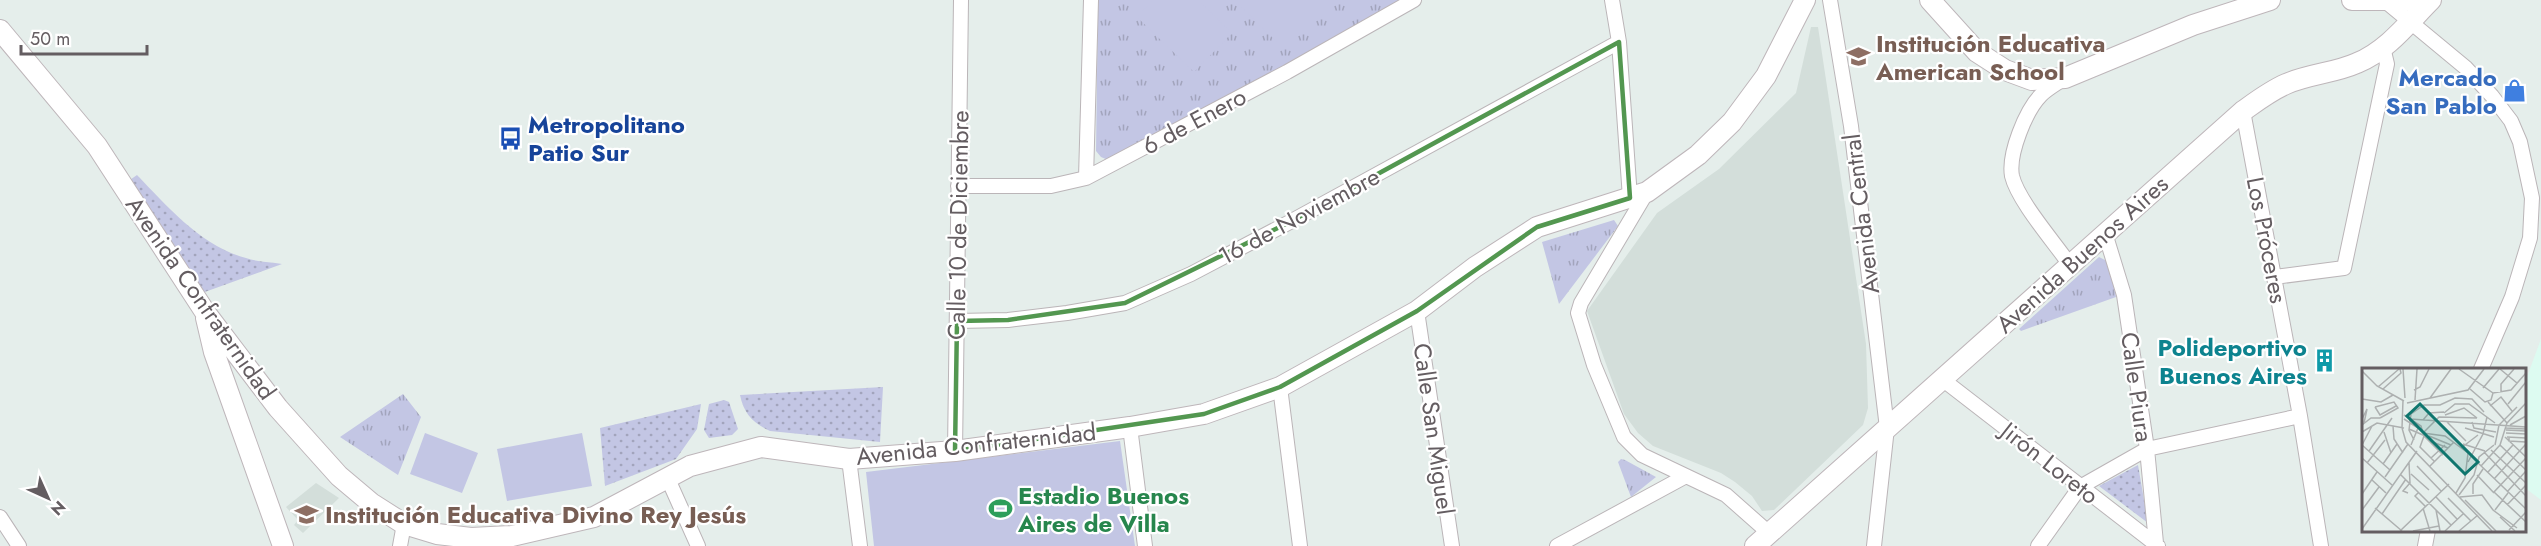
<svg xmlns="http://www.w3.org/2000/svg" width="2541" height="546" font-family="Jost,sans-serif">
<defs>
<pattern id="grass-dots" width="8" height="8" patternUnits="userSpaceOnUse" patternTransform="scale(1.5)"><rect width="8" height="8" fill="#c3c6e4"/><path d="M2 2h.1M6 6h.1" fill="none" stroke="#a2a4bc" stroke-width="1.8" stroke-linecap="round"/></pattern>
<pattern id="park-tufts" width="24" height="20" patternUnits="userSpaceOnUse" patternTransform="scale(1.5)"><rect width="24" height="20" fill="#c3c6e4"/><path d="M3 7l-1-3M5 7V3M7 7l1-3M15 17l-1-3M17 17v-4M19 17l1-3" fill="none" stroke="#a2a4bc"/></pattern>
</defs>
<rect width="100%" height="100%" fill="#e5eeeb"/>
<path fill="#ddfbf1" d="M2541,339V500L2525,488L2524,385Z"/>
<path fill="#d3deda" d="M1811,27H1818L1866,344L1868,408L1863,425L1774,510L1762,511L1752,496L1735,482L1721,473L1653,446L1638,433L1624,414L1587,311L1657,213L1719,169L1796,93Z
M316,483L339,498L303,533L294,525L298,520L286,507Z"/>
<path fill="url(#grass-dots)" d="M137,175C168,207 201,246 246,258C257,262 271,262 282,264L202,293L127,182Z
M883,387L880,442L770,431C753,423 744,414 740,395Z
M724,400L729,402L738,429L732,435L709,438L704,430L709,404Z
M701,404L697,429L676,459L605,486L600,428Z
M2138,465L2148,523L2099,486Z"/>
<path fill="url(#park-tufts)" d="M1098,0H1408L1108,160L1101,157L1096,151Z
M1614,220L1618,226L1559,304L1542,242Z
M2099,257L2109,262L2116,297L2021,331L2019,329Z
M403,394L421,417L398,475L340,437Z
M1621,459L1625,460L1656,477L1631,497L1618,462Z"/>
<path fill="#c3c6e4" d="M1153,0H1198L1232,33L1194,72L1137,17Z
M1234,0H1303L1314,11L1280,45Z
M425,433L478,453L462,493L410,474Z
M582,433L592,486L507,501L497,449Z
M1120,441L1135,546H874L866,472Z"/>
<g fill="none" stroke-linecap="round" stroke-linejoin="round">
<defs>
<path id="street" d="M1612,0L1619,42L1630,198
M1830,0L1851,126L1887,428L1874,546
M2384,0L2466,68L2492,96L2511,121L2520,142L2532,198L2530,238L2512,297L2481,369
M2063,79C2056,84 2047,89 2041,95C2026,110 2008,154 2012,176C2018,201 2055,243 2070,265
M2243,111L2300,416L2321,546
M1086,178L1091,0
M958,186H1051L1086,178L1287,72L1414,0
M1647,192L1581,303L1578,313L1594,365L1624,437L1642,455L1726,495L1769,533
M2105,233L2124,295L2147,449L2156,543L2154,546
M2275,277L2344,268L2387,64L2383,47
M1417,311L1452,546
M957,321L1008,320L1067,313L1125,303L1191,274L1288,223L1619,42
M1942,379L2158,546
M1280,387L1300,546
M1130,427L1145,546
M955,451L961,0
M849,459L860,546
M668,479L698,546
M0,517L19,546
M400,546L404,524
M1557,546L1686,476
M2038,546L2080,487L2147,449L2300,416
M2425,546L2428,530"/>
<path id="secondary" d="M1930,0L1977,52L2005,70L2032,80L2065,78L2193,25L2270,0
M2352,0H2426
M0,30L97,146L205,312L278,408L339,476L371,503L404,524L437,534L471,538L512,536L594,517L690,466L761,447L849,459L955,451L1130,427L1204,414L1280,387L1417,311L1475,267L1537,227L1647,192L1698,155L1732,122L1766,76L1805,0
M206,318L214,352L283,546
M1755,546L2243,111C2257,101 2270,91 2286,84C2309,74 2335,73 2357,63C2387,51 2409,22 2431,0"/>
</defs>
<use href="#street" stroke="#bbb5b8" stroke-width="16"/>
<use href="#secondary" stroke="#beb6ba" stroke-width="22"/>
<use href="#street" stroke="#fff" stroke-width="14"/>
<use href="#secondary" stroke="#fff" stroke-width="20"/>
</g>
<path fill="none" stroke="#539750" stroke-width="4.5" stroke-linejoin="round" d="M1619,42L1630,198L1537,227L1417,311L1280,387L1204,414L955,451L957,321L1008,320L1125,303L1288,223Z"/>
<defs>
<symbol id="school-bare" viewBox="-9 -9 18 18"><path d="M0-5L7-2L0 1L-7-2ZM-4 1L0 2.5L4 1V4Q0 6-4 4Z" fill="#8d6e63" stroke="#fff" stroke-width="2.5" paint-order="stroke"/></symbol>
<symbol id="shop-bare" viewBox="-9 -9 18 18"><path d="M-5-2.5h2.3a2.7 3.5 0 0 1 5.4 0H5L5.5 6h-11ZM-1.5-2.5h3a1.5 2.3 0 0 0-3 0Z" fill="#3f7fe0" stroke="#fff" stroke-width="2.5" paint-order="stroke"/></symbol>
<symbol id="bus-bare" viewBox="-9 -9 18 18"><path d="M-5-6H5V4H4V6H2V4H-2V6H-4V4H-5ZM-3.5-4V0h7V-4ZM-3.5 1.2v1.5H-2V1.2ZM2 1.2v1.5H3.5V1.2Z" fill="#1a4fb4" stroke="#fff" stroke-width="2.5" paint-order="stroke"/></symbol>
<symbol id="building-bare" viewBox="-9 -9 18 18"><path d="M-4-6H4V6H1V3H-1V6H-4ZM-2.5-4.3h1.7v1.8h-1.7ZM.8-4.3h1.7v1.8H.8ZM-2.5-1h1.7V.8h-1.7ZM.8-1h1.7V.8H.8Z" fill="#0f9aa8" stroke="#fff" stroke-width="2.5" paint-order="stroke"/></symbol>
<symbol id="stadium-bare" viewBox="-9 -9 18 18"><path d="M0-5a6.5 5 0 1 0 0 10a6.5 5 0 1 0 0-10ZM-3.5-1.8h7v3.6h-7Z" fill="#2e9e5b" stroke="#fff" stroke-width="2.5" paint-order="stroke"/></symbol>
</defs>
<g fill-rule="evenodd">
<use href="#school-bare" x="1842" y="40" width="33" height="33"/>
<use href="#shop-bare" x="2498" y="74" width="33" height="33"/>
<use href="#bus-bare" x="494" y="122" width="33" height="33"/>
<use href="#building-bare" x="2308" y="344" width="33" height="33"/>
<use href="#stadium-bare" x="984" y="492" width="33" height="33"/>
<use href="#school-bare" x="290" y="498" width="33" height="33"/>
</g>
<g text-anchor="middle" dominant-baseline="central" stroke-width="4.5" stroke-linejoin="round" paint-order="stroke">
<g font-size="24" font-weight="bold" fill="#785e54" stroke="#fff" text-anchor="start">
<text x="1876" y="43">Institución Educativa<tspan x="1876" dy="28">American School</tspan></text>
<text x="325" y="514">Institución Educativa Divino Rey Jesús</text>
</g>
<g font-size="24" font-weight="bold" fill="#366cbe" stroke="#fff" text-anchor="end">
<text x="2497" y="77">Mercado<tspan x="2497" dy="28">San Pablo</tspan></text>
</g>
<g font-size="24" fill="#645d61" stroke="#fff">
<text transform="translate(1194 121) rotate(-28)">6 de Enero</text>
<text transform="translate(1861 214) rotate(-97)">Avenida Central</text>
<text transform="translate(1299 216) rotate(-28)">16 de Noviembre</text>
<text transform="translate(958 225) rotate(-89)">Calle 10 de Diciembre</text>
<text transform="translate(2267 240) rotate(79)">Los Próceres</text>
<text transform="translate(2082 254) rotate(-42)">Avenida Buenos Aires</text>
<text transform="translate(201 298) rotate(55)">Avenida Confraternidad</text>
<text transform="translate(2137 387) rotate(82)">Calle Piura</text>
<text transform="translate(1434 429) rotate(82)">Calle San Miguel</text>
<text transform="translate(976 444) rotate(-6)">Avenida Confraternidad</text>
<text transform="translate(2050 463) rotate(38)">Jirón Loreto</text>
</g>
<g font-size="24" font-weight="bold" fill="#164399" stroke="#fff" text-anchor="start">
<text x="528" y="124">Metropolitano<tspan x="528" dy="28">Patio Sur</tspan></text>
</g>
<g font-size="24" font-weight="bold" fill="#0d838f" stroke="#fff" text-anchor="end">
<text x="2307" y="347">Polideportivo<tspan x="2307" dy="28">Buenos Aires</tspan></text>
</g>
<g font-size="24" font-weight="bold" fill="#27864d" stroke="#fff" text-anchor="start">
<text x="1018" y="495">Estadio Buenos<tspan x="1018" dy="28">Aires de Villa</tspan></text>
</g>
</g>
<g transform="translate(2362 368)">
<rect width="164" height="164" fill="#e5eeeb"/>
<path fill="none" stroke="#adb0b0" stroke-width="1.5" d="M41,1L43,30M97,1L131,25L149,22L164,5M138,1L155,15M0,3L15,18L42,33M16,19L37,1M121,20L137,1M21,21L39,5L38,1M108,21L123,34L129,32L131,25M52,22L58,19L67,1M139,24V16L152,1M68,30L89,1M0,31L19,34L31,27M41,32L40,60L44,74L130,163M53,32L55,1M126,34L145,55L138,77M45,35L106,22L122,1M146,36L164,14M128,38L139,29L150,43M13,39L32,34L36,40L18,50M13,39L18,47L34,38M82,45L93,36H107L133,55M42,47L59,58L61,65M83,47L102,40L115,50M0,51L5,41L2,55M42,51L56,60L49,77M48,51L164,59M61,52L67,45L82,44M85,54L104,73M110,54L112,60L134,64M145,55L164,35M0,57L9,50H18M148,57L164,48M31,58L32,71L41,85M103,60L132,69M144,60L164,61M47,61L61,67L81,87M144,62L164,63M0,64L15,55L42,60M22,64L29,85M61,65L77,49L115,50M61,65L83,68L106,85M144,65L164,66M62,68L58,79L72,93M67,68L89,77M143,69L164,89M145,69L164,70M147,69V73L164,74M52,72L47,62L49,46L62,37H78L93,30L110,31L122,44M68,73L86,80M101,76L123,83M0,77L28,102M0,77L10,58M133,77L137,57L155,39M138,77L164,102M99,80L116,67M129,82L164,115M7,83L30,50M122,84L164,128M0,90L30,117M69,90L83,77M164,90L132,124L164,154M106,94L121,66L125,49M115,94L164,141M5,95L23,72M21,96L35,76M55,98L79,123M68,98L92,74M119,98L138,77M126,104L151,77M38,106L89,157M49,106L67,122M115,107L132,125M23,109L46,76M132,111L164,76M10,112L24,125M57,124L53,128L64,139M145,124L164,103M46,125L41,123L48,115L47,95M94,125L103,110L106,85M0,126L15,104M111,126V116L121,101M97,127L112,107L117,89L132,77M74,129L95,151M98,129L120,127L131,142L155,160M86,130L109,153M103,132L134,163M145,137L164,117M13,140L40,163M61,140L68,163M0,142L17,119M74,142L78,163M133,142L146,125M20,146L44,111M138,149L153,163M0,161L55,83M147,162L164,144M38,163L87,116M51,163L77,158M83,163L101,146M97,163L116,147"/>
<path fill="#0f766e" fill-opacity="0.15" stroke="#0f766e" stroke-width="3" d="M58,36L116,94L103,106L45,48Z"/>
<rect width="164" height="164" fill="none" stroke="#645d61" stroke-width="3"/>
</g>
<g transform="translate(48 498) rotate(135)" stroke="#ffffff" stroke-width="4.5" paint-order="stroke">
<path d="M0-4.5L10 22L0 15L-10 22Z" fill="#645d61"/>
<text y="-9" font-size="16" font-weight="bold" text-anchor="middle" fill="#645d61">N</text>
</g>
<path d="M21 45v9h126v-9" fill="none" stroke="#645d61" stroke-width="3"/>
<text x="30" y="45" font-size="18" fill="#645d61" stroke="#ffffff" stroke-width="4.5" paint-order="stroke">50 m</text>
</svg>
